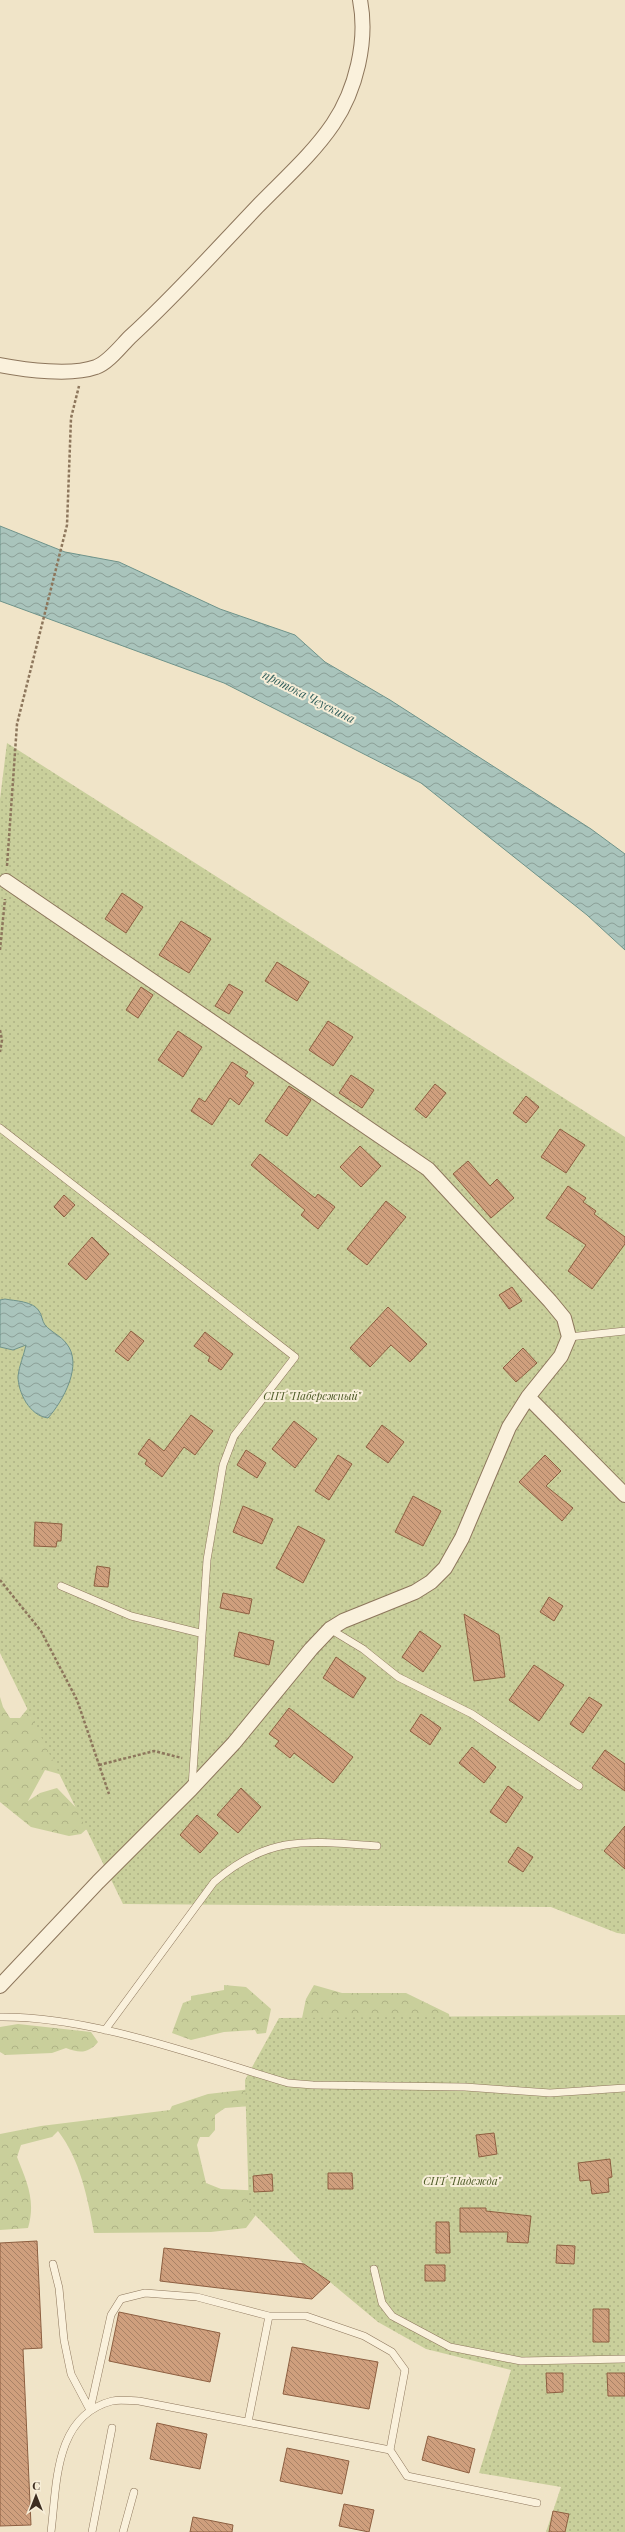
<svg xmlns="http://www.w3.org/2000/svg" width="625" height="2532" font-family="'Playfair Display',serif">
<defs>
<pattern id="forest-crowns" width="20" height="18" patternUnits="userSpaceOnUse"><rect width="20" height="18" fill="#c9cf9b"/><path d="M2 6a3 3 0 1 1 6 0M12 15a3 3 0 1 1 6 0" fill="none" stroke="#aeb285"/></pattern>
<pattern id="park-dots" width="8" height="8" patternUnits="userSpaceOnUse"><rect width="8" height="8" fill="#c9cf9b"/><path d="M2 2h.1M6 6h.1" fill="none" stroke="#aeb285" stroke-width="1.8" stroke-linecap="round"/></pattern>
<pattern id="water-waves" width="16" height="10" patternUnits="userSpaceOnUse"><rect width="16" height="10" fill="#a9c4bc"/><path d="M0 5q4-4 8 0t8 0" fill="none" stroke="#8ba098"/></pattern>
<pattern id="building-back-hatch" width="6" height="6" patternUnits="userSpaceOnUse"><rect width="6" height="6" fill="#cf9f7d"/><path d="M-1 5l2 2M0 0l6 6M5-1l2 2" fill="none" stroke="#a98266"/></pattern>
</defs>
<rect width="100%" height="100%" fill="#f0e4c8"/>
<path fill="url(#forest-crowns)" d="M0,1697L3,1707L10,1718H20L37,1697L66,1776L45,1770L28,1801L40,1793L57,1788L89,1821V1827L81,1834L69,1836L31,1827L0,1802Z
M224,1985L246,1987L271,2009L266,2033L257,2034L255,2030L224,2032L191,2040L172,2033L183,2003L191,2000V1996L224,1990Z
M314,1985L342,1993H406L449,2014L451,2026L301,2023L306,1999Z
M18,2024L91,2032L98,2042C88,2054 79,2053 66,2048L52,2053L5,2055L0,2052V2027Z
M251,2089V2106L225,2108L215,2115V2130L209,2137H200L197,2145L206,2183L221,2189L266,2191L261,2208L246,2228L211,2232L94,2233C88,2199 80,2159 58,2131L52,2137L21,2145L17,2157C27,2182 36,2201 28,2228L0,2230V2134L41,2126L170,2110L172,2106L208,2094Z"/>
<path fill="url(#park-dots)" d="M7,743L625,1137V1934L617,1933L551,1907L123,1904L0,1653V799Z
M625,2015V2532H546L561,2487L479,2473L511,2370L426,2349L378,2322L330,2282L304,2264L249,2209L245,2080L279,2018Z"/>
<path fill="url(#water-waves)" stroke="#6f938a" d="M0,526L65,552L119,562L220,609L295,635L325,662L390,700L591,829L625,854V950L587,915L421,783L224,683L0,601Z
M5,1299C15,1301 33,1301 39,1311C42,1315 42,1321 45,1325C51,1332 61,1336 66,1343C84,1364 63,1401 48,1418C30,1416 18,1393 18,1376C19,1366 24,1355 26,1345L13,1350L0,1347V1300Z"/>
<path fill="url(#building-back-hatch)" stroke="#8d5f41" d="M122,893L143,907L126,933L105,919Z
M181,921L211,939L189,973L159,955Z
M277,962L309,982L297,1001L265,981Z
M229,984L243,992L229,1014L215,1006Z
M141,987L153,995L138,1018L126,1010Z
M328,1021L353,1037L333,1066L309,1050Z
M178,1031L202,1047L183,1077L158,1060Z
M232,1062L248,1072L245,1076L254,1083L239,1105L230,1098L212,1125L191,1111L199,1098L205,1102Z
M351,1075L374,1090L362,1108L339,1093Z
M435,1084L446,1093L426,1118L415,1109Z
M289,1086L311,1100L287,1136L265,1121Z
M526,1096L539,1107L526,1123L513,1113Z
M560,1129L585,1145L566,1173L541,1157Z
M360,1146L381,1166L361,1187L340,1167Z
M260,1154L315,1198L318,1194L335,1207L318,1229L301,1215L305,1210L251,1165Z
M468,1161L490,1186L497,1179L514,1198L491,1218L453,1174Z
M568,1186L586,1198L583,1202L596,1211L594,1214L625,1237V1244L592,1289L568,1271L586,1245L546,1218Z
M64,1195L75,1205L64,1217L54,1207Z
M386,1201L406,1217L367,1265L347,1249Z
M92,1237L109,1254L86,1280L68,1264Z
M512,1287L522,1301L509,1309L499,1295Z
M388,1307L427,1344L410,1362L391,1345L370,1367L350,1348Z
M131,1331L144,1341L128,1361L115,1351Z
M205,1332L233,1354L221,1370L208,1361L210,1357L194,1346Z
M523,1348L537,1363L516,1382L503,1368Z
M191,1415L213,1431L195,1455L184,1447L162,1477L145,1464L147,1460L138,1454L149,1439L164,1451Z
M294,1421L317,1439L295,1468L272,1449Z
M382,1425L404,1442L388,1463L366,1447Z
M246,1450L266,1463L257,1478L237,1465Z
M338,1455L352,1464L329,1500L315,1491Z
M545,1455L561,1471L546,1486L573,1508L562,1521L519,1482Z
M413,1496L441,1511L423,1546L395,1532Z
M243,1506L273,1519L262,1544L233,1532Z
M35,1522L62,1524L61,1541H57L56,1547L34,1546Z
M298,1526L325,1540L303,1583L276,1568Z
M97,1566L110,1568L108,1587L94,1586Z
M223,1593L252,1599L249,1614L220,1608Z
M549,1597L563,1606L554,1621L540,1612Z
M464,1614L499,1635L505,1677L474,1681Z
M420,1631L441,1646L423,1672L402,1657Z
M239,1632L274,1641L269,1665L234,1656Z
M336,1657L366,1678L353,1698L323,1678Z
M534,1665L564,1685L539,1721L509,1700Z
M589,1697L602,1705L583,1733L570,1724Z
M289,1708L353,1757L333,1783L294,1753L290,1758L275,1746L279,1741L269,1734Z
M421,1714L441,1728L430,1745L410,1731Z
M472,1747L496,1767L484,1783L459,1763Z
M605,1750L625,1764V1791L592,1768Z
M508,1786L523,1797L506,1823L490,1812Z
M241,1788L261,1807L238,1833L217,1815Z
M197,1815L218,1833L200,1853L180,1835Z
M625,1826V1869L604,1851Z
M518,1847L533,1857L523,1872L508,1862Z
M494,2133L497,2154L479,2157L476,2135Z
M610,2159L612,2177L608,2178L609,2192L592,2194L590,2180L580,2181L578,2163Z
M328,2173H352L353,2189H328Z
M272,2174L273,2191L254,2192L253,2176Z
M460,2208H486V2211L531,2216L528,2243L507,2242L508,2232H460Z
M436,2222H449L450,2253H436Z
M37,2241L42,2348L23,2349L31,2525L0,2526V2243Z
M557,2245L575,2246L574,2264L556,2263Z
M164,2248L304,2264L330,2282L312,2299L160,2281Z
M425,2265H445V2281H425Z
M593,2309H609V2342H593Z
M119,2312L220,2333L210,2382L109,2361Z
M292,2347L378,2362L369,2409L283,2394Z
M546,2373H563V2392L547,2393Z
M607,2373H625V2396H608Z
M157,2423L207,2434L200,2469L150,2459Z
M428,2436L475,2449L469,2473L422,2460Z
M287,2448L349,2461L342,2494L280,2481Z
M344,2504L374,2510L369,2532L339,2526Z
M553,2511L569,2514L565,2532H549Z
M193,2517L233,2525L232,2532H190Z"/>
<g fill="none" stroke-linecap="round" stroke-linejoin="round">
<defs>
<path id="lane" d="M0,1128L295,1357L234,1436L223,1465L207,1560L192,1787
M569,1337L625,1331
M61,1586L131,1616L200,1633
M330,1629L363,1649L398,1677L472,1714L579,1786
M0,2017C92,2016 200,2057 288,2083L313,2085L465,2087L550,2093L625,2088
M105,2030L214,1882C269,1834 309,1841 377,1846
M53,2264L59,2288L64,2340L71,2374L90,2410L111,2315L121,2299L145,2293L197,2297L269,2316H306L364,2336L392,2352L405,2370L390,2450L407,2476L537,2503
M374,2269L382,2303L392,2316L450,2347L521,2361L625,2359
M248,2422L269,2316
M51,2532C57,2484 54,2416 112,2401C120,2399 131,2401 139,2401L390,2450
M92,2532L112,2428
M123,2532L134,2492"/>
<path id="street" d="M0,365C26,370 71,376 96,367C108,363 121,346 130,337C175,296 215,251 257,207C282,181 312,155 333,124C356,90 368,41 360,0
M528,1397L625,1495
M0,1986L98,1882L191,1789L234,1743L311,1649L330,1629L343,1621L415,1592L431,1582L445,1568L462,1538L509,1427L528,1397L561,1356L569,1337L564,1318L550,1301L428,1169L6,881"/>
</defs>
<use href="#lane" stroke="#8d765c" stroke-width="8"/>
<use href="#street" stroke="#8d765c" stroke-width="16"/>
<path stroke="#8d765c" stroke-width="2.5" stroke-dasharray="3 2" stroke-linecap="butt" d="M7,866L17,724L67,525L71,418L79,386
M0,950L5,899
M0,1030L2,1040L0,1052
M0,1580L41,1631L77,1700L109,1794
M99,1765L154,1751L182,1758"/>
<use href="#lane" stroke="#faf1dc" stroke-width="7"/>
<use href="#street" stroke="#faf1dc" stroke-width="14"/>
</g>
<g text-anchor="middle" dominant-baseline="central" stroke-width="4" stroke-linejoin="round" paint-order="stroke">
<g font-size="11" font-style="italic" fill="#4d5a26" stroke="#f7eed8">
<text x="312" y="1395">СНТ "Набережный"</text>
<text x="462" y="2180">СНТ "Надежда"</text>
</g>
<g font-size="12" font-style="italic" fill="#2f5d5a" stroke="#f7eed8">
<text transform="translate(309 696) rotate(27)">протока Чеускина</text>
</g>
</g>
<g transform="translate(36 2496)" stroke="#f7eed8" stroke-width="3" paint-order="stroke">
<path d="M0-3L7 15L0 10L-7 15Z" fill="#3d2e20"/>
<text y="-6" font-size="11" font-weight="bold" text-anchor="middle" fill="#3d2e20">С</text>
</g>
</svg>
